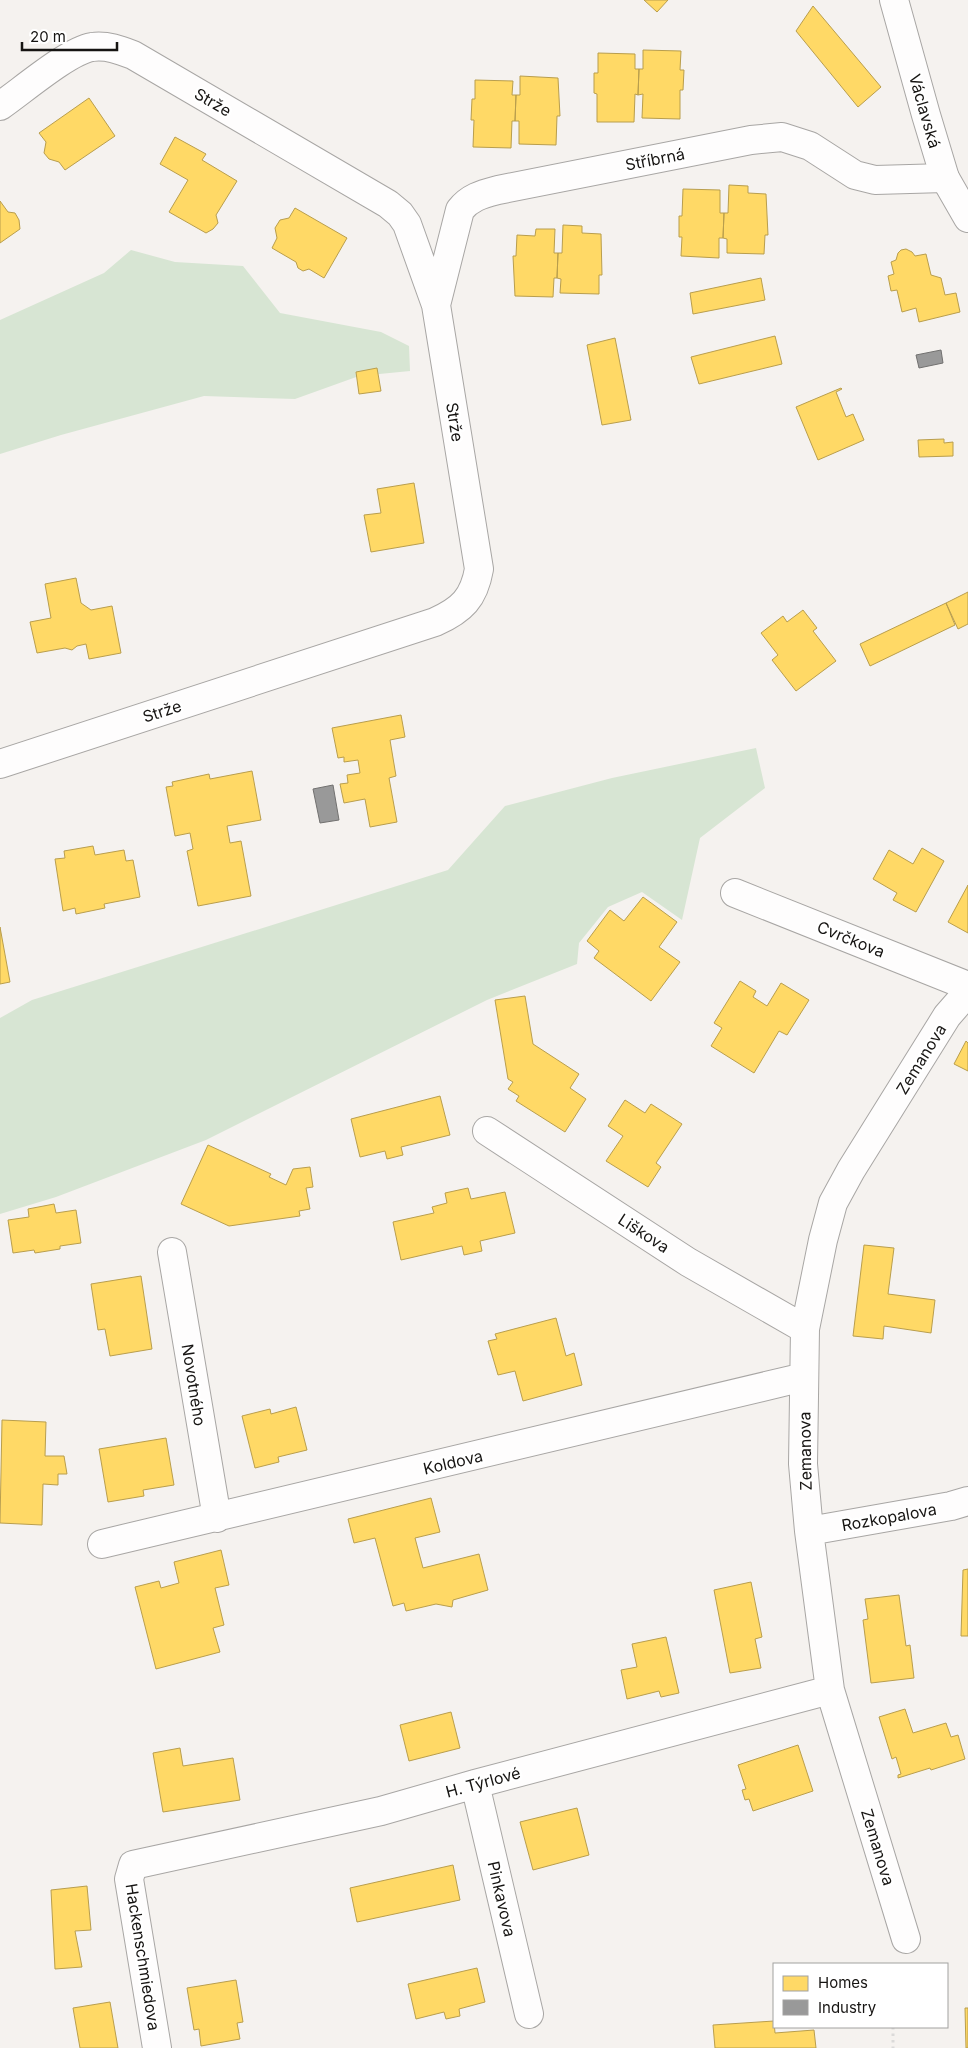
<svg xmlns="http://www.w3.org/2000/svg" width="968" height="2048" font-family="Inter,sans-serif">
<rect width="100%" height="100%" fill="#f5f2ef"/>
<path fill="#d7e5d3" d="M131,250L175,262L243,266L280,313L381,332L409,346L410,371L359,376L295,399L204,396L61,435L0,454V320L104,273Z
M756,748L765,788L700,838L682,920L642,892L608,907L579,943L577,964L487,1000L206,1140L56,1197L0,1214V1018L32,1000L448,870L505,806L612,778Z"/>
<path fill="#ffd966" stroke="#b99e4d" d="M644,0H668L657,12Z
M813,6L881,87L858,107L796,31Z
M643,50L681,51L680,70H684L683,90H680V119L642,118L643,94L638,95L639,69H643Z
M598,53L635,54V69H639L638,95L635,94L634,122H597V94L594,93V73H598Z
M520,76L558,78L560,116H557L556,145L519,144V121H515L516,95H520Z
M475,80L513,81L512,95H516L515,121H512L511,148L473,147L474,120H471L472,99H475Z
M89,98L115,136L65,170L59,162L49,159L44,153L46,142L39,133Z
M175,137L206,154L202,160L237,181L216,215L218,223L213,229L206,233L169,212L188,180L160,164Z
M729,185L748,186V193L766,194L768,235H765L764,254L727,253V239L723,238L724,213H728Z
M683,189L720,190V213H724L723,238H719V258L681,256L682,237H679V216H682Z
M0,201L8,212L15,213L19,220L20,229L0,243Z
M295,208L347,238L324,278L309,269L303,271L298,268L296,262L272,248L277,238L275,228L280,220L289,218Z
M563,225L582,226V233L601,234L602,275H599V294L560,293L561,279L557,278L558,253H562Z
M536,229H555L554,253H558L557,278H554L553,297L515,296L513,256H516L517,235L535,236Z
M906,249L912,252L915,256L926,254L931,275L941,278L945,295L956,293L960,312L919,322L916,308L902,312L897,290L891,291L888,276L894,274L891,262L896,260L898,253L901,250Z
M761,278L765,300L693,314L690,293Z
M775,336L782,364L699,384L691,357Z
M615,338L631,420L602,425L587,345Z
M377,368L381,391L359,394L356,372Z
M841,388L842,389L836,392L846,417L853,414L864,440L818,460L796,407Z
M944,439V443L953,442V456L919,457L918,440Z
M414,483L424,543L371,552L364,515L381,513L377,489Z
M76,578L81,603L91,610L112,606L121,653L89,659L86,644L77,646L72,650L65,648L37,653L30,622L51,618L45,584Z
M968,592V624L958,629L946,603Z
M946,603L955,625L870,666L860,644Z
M803,610L817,628L813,631L836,661L796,691L772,660L778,655L761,633L783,616L787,622Z
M401,715L405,737L390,740L396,776L389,778L397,822L370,827L365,799L344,803L340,784L348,783L347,775L360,773L358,760L344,762V757L338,758L332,728Z
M252,771L261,820L227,826L230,843L241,841L251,896L198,906L187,851L193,849L190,833L175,836L166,787L173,786L172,782L209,774L210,779Z
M93,846L95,855L124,850L126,861L133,860L140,897L104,904L105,908L76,914L75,908L63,911L55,859L65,858L64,851Z
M922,848L944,861L916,912L893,900L897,893L873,879L889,850L913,864Z
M968,885V933L948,922Z
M643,897L677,922L659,947L680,962L651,1001L594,958L599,951L587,941L610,910L624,921Z
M0,927L10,982L0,984Z
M740,981L756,991L753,997L767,1006L781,983L809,1000L787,1035L779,1031L754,1073L711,1046L722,1028L714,1023Z
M525,996L533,1044L579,1074L570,1088L586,1099L565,1132L516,1101L519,1096L508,1089L513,1082L508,1079L495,1000Z
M966,1041L968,1043V1071L954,1064Z
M440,1096L450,1135L401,1147L403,1155L387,1159L385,1151L360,1157L351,1119Z
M625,1100L645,1113L651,1104L682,1124L656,1163L661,1167L648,1187L606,1161L623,1136L608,1126Z
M208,1145L271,1174L269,1177L286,1185L293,1169L310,1167L313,1187L306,1188L310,1209L299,1211L300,1216L229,1226L181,1204Z
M468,1188L471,1199L505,1192L515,1233L480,1241L482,1251L464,1255L462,1246L401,1260L393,1222L434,1213L432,1207L447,1203L445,1193Z
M54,1204L56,1213L76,1210L81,1243L60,1246V1249L35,1253L34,1250L13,1253L8,1220L29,1217L28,1209Z
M864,1245L894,1248L888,1294L935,1300L931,1333L884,1326L883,1339L853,1336Z
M141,1276L152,1349L110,1356L105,1329L98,1330L91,1284Z
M556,1318L566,1356L574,1353L582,1385L523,1401L515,1371L498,1375L488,1341L497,1339L495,1334Z
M296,1407L307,1450L278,1457L279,1462L255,1468L242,1416L270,1409L271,1414Z
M2,1420L46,1422L45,1456H64L67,1474H58V1485L43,1484L42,1525L0,1523Z
M166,1438L174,1485L143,1490L144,1496L108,1502L99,1449Z
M431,1498L440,1532L415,1538L423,1568L479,1554L488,1590L453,1600L452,1607L436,1604L406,1611L404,1603L393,1606L375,1538L354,1543L348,1519Z
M221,1550L229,1585L215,1588L224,1625L213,1628L220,1652L156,1669L135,1587L159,1581L161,1588L179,1583L174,1562Z
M968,1569V1636H961L963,1570Z
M751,1582L762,1637L755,1639L761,1668L730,1673L714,1590Z
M899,1595L906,1646L910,1645L914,1678L871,1683L863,1620L868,1619L865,1599Z
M666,1637L679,1693L661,1697L659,1691L627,1699L621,1670L637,1667L632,1644Z
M905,1709L913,1733L946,1723L951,1737L958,1735L965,1759L931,1770L930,1768L898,1778V1775L901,1774L896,1757L892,1759L879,1717Z
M451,1712L460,1748L409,1761L400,1725Z
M798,1745L813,1791L753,1811L749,1799L745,1800L742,1790L746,1789L738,1765Z
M180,1748L183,1766L233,1758L240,1800L163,1812L153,1753Z
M577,1808L589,1855L533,1870L520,1822Z
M453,1865L460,1900L357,1922L350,1888Z
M87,1886L91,1930L75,1931L82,1967L55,1969L51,1890Z
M477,1968L485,2002L459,2009L460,2016L446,2019L444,2012L416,2019L408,1984Z
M236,1980L243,2022L237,2023L240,2039L201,2046L199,2029L194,2030L187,1988Z
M110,2002L118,2048H80L73,2008Z
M965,2008H968V2048H966Z
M774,2021L775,2033L814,2030L816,2048H715L713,2025Z"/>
<path fill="#999" stroke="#727170" d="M941,350L943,363L919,368L916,355Z
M333,785L339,820L320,823L313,789Z"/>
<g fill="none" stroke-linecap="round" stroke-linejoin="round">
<defs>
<path id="minor" d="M0,106C22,91 68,51 92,47C107,45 120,50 133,55L388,204L400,214L407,224L436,305L479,569C474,598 462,610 435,622L0,764
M436,305L460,210C470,197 483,194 498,190L751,140L782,137L810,146L855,175L875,180L945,178
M735,893L968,986
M487,1131L688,1262L805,1329
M172,1252L217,1518
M809,1531L951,1506L968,1501
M102,1544L804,1377
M475,1784L529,2014
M906,1939L830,1690L809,1531L803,1464L805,1329L823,1240L833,1203L851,1170L947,1016L968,992
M157,2048L129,1879L133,1865L381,1811L475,1784L830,1690"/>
<path id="tertiary" d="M894,0L926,115L945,178L968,218"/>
</defs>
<use href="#minor" stroke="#a8a6a4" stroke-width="30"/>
<use href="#tertiary" stroke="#a8a6a4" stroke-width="30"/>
<path stroke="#dbdad9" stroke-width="3" stroke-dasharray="2.5 4" stroke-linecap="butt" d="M893,2027V2048"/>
<use href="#minor" stroke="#fefdfd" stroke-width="28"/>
<use href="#tertiary" stroke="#fefdfd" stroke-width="28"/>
</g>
<g text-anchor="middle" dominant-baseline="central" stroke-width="5" stroke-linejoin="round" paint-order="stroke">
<g font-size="16" fill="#161412" stroke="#fff">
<text transform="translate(213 102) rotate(30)">Strže</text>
<text transform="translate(925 111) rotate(74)">Václavská</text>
<text transform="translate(655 159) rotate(-11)">Stříbrná</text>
<text transform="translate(455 422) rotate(81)">Strže</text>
<text transform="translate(162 711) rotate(-18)">Strže</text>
<text transform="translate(851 939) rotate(22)">Cvrčkova</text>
<text transform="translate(921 1059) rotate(-58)">Zemanova</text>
<text transform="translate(644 1233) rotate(33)">Liškova</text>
<text transform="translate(194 1385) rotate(81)">Novotného</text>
<text transform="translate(805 1451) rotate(-91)">Zemanova</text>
<text transform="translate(453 1462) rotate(-13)">Koldova</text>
<text transform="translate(889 1517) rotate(-10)">Rozkopalova</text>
<text transform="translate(483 1782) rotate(-15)">H. Týrlové</text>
<text transform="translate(878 1847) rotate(73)">Zemanova</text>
<text transform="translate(502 1899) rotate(77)">Pinkavova</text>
<text transform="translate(143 1957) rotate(81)">Hackenschmiedova</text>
</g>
</g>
<rect x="773" y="1963" width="175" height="65" fill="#ffffff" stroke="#a2a1a0"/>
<rect x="783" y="1976" width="25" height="15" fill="#ffd966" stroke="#a2a1a0"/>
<text x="818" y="1988" font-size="15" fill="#161412">Homes</text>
<rect x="783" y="2000" width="25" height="15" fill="#999999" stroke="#a2a1a0"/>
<text x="818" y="2013" font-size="15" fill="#161412">Industry</text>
<path d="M22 42v8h95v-8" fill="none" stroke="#161412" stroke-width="2.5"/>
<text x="30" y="42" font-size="15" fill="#161412" stroke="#ffffff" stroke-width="4" paint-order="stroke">20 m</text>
</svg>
